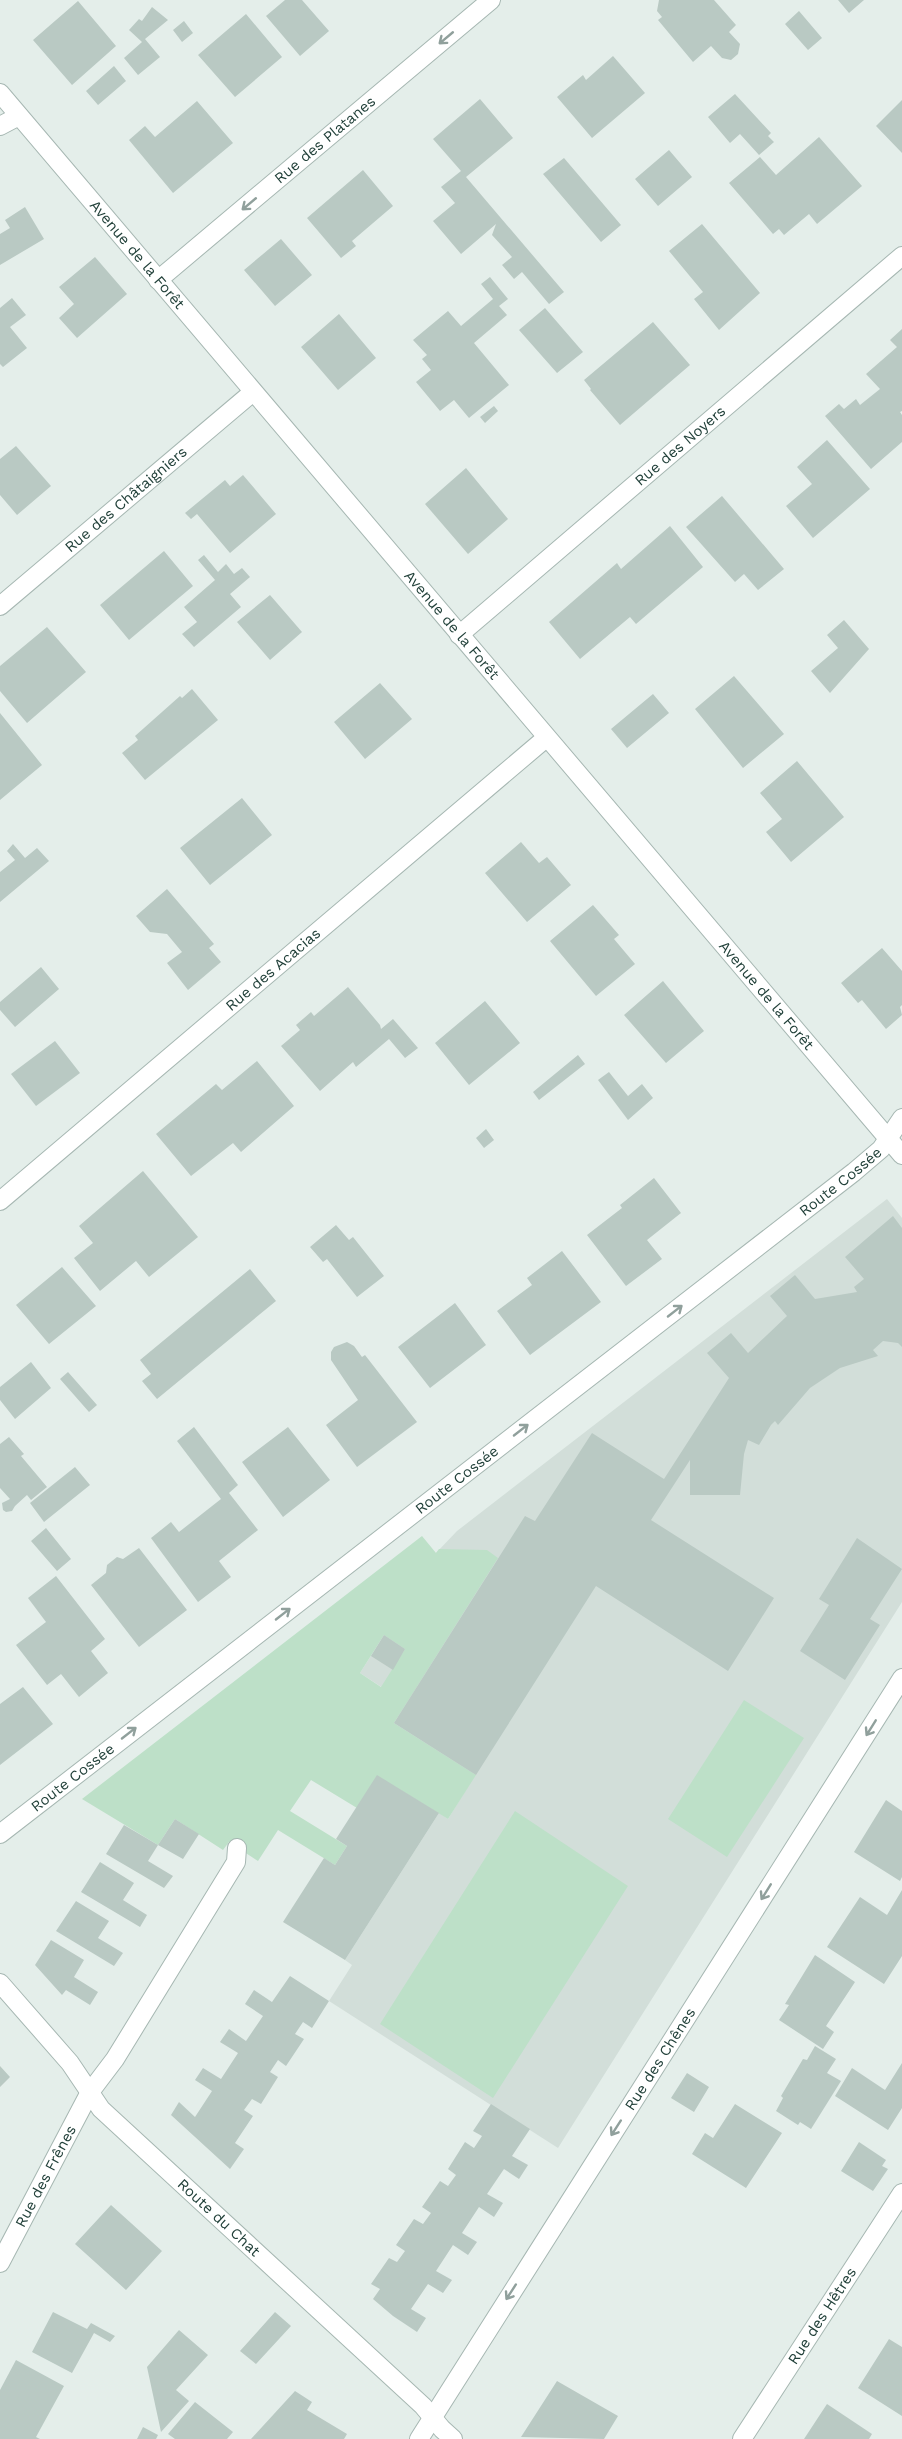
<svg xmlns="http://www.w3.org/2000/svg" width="902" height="2439" font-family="'Work Sans',sans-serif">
<rect width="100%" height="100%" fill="#e4eeea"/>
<path fill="#d2ded9" d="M887,1199L902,1218V1602L558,2148L329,2001L352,1965L345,1960L439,1813L448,1819L475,1775L394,1723L406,1703L360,1673L436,1553L457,1531Z"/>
<path fill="#bde0c8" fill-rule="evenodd" d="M422,1536L436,1553L439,1549L487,1550L498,1558L394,1723L476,1775L448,1819L389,1783L357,1808L311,1780L290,1811L347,1846L335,1865L278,1830L258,1861L229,1842L223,1850L175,1819L158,1845L82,1799ZM384,1635L405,1649L381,1687L360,1673Z
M744,1700L804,1738L727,1857L668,1819Z
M515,1811L628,1886L493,2098L380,2024Z"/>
<path fill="#b9c9c3" d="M285,0H302L329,31L300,56L266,16Z
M659,0H714L736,25L729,32L740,44L738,54L731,60L722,58L711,46L693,62L658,20L662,17L657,11Z
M838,0H864L849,13Z
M78,1L116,46L72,85L33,40Z
M152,7L168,20L145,39L160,57L138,75L124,58L142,42L129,30L139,19L142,21Z
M799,11L822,38L808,50L785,24Z
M246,14L282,57L235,97L198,55Z
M184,21L193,33L182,42L173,30Z
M613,56L645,93L592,138L557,97L583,75L586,80Z
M114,66L126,81L98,105L86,91Z
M735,94L771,133L768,136L774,142L759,155L740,134L730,143L708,117Z
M480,99L513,138L466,177L564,292L549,304L522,272L514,279L502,265L512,257L492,235L496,224L461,254L433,221L455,203L441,187L461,171L433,139Z
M902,100V153L876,126Z
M197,101L233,143L173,193L129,140L145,126L155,137Z
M819,137L862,186L817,224L809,214L784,235L779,229L773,234L729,183L760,157L776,175Z
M669,150L692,177L658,206L635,179Z
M564,158L621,225L601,242L543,174Z
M363,170L393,206L352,241L356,246L341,258L307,218Z
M25,207L44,239L0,265V234L10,228L5,220Z
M702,224L760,293L719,330L694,299L703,292L669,251Z
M281,239L312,275L275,306L244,270Z
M95,257L127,294L77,338L59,318L74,304L59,287Z
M490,277L508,299L499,306L507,315L474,343L509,385L469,418L454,400L440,411L416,382L431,370L422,359L427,355L413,340L448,311L461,326L493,299L481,284Z
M12,298L26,315L10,327L27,348L3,367L0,364V308Z
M545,308L583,352L557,373L519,330Z
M339,314L376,358L338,390L301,347Z
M653,322L690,365L620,425L590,390L591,389L584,380Z
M902,329V411L900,412L902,415V442L871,469L825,416L839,404L844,409L856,399L860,405L880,389L866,374L897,347L890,340Z
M494,406L498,411L485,423L480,417Z
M827,440L870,489L813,538L786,506L812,484L797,467Z
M16,446L51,486L17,515L0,495V459Z
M466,468L508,519L468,554L425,504Z
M243,475L276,514L230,553L197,514L191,519L185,513L225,480L230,486Z
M722,496L784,569L758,590L744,574L735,582L686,527Z
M670,526L703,567L636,624L630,617L580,659L549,622L617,563L621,569Z
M164,551L193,586L129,640L100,605Z
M204,555L218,572L226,564L234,574L242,568L250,577L230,594L241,607L194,647L182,634L197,622L184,607L215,580L198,560Z
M270,595L302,632L270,660L237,622Z
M844,620L869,649L830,693L811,671L838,648L827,635Z
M47,627L86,672L27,723L0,691V666Z
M734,676L784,734L743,768L695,709Z
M380,683L412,719L365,759L334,722Z
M192,689L218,720L145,780L122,753L138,740L135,736L180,696L182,698Z
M653,694L669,713L627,748L611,729Z
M0,713L42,765L0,800Z
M797,761L844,817L791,862L766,832L782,819L760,793Z
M242,798L272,835L210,885L180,848Z
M521,842L539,863L547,857L571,885L527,922L485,873Z
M13,844L25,858L37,848L49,861L0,902V872L15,860L7,851Z
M167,889L214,944L209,948L221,962L188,990L167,963L182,952L167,934L150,932L136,916Z
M593,905L619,935L614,939L635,964L596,996L550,941Z
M882,948L902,971V1005L900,1007L902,1015L886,1029L862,1000L858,1003L841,983Z
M41,967L59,989L15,1027L0,1010V1002Z
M663,981L704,1031L666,1063L624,1015Z
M348,987L380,1025L381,1029L393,1019L418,1048L405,1058L389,1039L356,1067L353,1062L320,1091L281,1046L300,1030L296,1025L311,1012L314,1016Z
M485,1001L520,1043L469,1085L435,1043Z
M55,1041L80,1073L36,1106L11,1074Z
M578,1055L585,1064L539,1100L533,1092Z
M257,1061L294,1106L241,1152L233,1143L191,1176L156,1134L216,1084L222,1090Z
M609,1072L628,1096L642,1084L653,1098L628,1120L598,1080Z
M486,1129L494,1140L484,1148L476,1138Z
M143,1171L198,1237L149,1277L136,1261L100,1291L74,1258L93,1243L79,1226Z
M654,1178L681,1213L647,1240L662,1259L626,1286L587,1235L622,1208L620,1205Z
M893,1216L902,1228V1347L898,1343L883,1341L873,1350L878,1356L840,1368L810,1388L778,1425L775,1421L771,1425L759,1445L748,1440L744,1454L740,1495H690V1460L651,1520L774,1598L728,1671L596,1586L476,1775L394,1723L525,1516L535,1521L592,1433L664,1479L729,1378L707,1353L731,1333L748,1353L787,1316L770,1296L795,1275L815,1299L857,1292L854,1287L864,1279L845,1257Z
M336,1225L349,1240L353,1237L384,1276L357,1297L327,1259L323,1262L310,1247Z
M562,1251L601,1302L530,1355L497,1311L532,1285L527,1278Z
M62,1267L96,1306L49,1344L16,1305Z
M250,1269L276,1301L157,1399L142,1381L151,1374L140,1360Z
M455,1303L486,1345L430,1388L398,1347Z
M347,1342L354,1346L362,1357L365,1355L417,1422L357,1467L326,1425L358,1400L331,1360V1352L334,1347Z
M31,1362L51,1388L15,1419L0,1400V1387Z
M68,1372L97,1405L89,1412L60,1379Z
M194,1427L238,1485L229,1493L258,1530L219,1561L231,1577L198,1602L151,1538L171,1522L179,1532L221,1499L177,1441Z
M288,1427L330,1480L283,1517L242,1462Z
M9,1437L24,1454L21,1456L47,1487L31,1500L27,1495L15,1506L12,1511L6,1512L3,1510L2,1503L10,1499L0,1488V1444Z
M75,1467L90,1485L44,1522L30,1503Z
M46,1528L71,1559L57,1571L31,1541Z
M857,1538L902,1569L870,1619L880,1625L845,1680L800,1651L829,1605L819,1599Z
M139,1548L187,1610L139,1647L91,1585L106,1573L107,1565L117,1557L123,1559Z
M56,1576L105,1639L91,1651L108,1673L79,1697L61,1674L47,1685L16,1645L46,1622L28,1598Z
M384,1635L405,1649L393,1670L371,1656Z
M23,1687L53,1724L0,1765V1704Z
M377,1775L439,1813L345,1960L283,1922L324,1858L335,1865L347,1846L336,1839Z
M886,1800L902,1811V1877L900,1881L854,1852Z
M175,1819L199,1834L183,1859L158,1845Z
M124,1825L158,1845L148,1861L173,1876L164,1888L106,1854Z
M100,1862L134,1883L123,1900L147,1915L140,1927L81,1892Z
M902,1890V1956L884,1984L827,1947L860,1897L887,1915Z
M76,1901L109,1921L98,1938L123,1953L114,1966L56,1931Z
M51,1940L84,1960L74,1977L98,1992L90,2005L66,1990L62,1995L35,1965Z
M815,1955L855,1982L826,2026L834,2032L823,2049L779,2020L789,2005L785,2004Z
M290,1976L329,2001L312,2028L303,2022L295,2034L304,2039L286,2066L278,2060L270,2072L278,2077L261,2104L252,2099L244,2110L253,2116L235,2143L244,2149L230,2169L171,2115L179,2102L195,2117L212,2091L195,2080L203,2068L221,2079L238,2053L220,2042L229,2029L246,2041L263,2016L245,2004L254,1990L272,2002Z
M815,2046L836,2059L827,2073L841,2081L811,2129L800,2122L798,2125L776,2111L783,2098L781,2096L803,2059L807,2060Z
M902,2063V2108L888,2130L835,2096L852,2068L885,2090Z
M0,2066L10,2077L0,2087Z
M687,2073L709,2087L694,2112L671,2098Z
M491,2104L530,2129L512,2156L528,2165L519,2179L504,2169L487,2194L503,2203L494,2217L479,2207L462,2233L477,2242L468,2255L453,2245L436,2271L452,2280L443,2293L428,2284L411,2309L426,2318L417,2332L393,2316L373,2299L380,2289L371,2284L389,2258L397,2262L405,2251L396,2245L414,2219L423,2224L431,2213L422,2207L440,2181L448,2186L456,2175L448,2169L465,2142L474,2148L482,2136L473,2131Z
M735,2104L782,2133L746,2188L692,2154L705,2133L713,2138Z
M859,2142L886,2160L882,2166L888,2169L873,2191L841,2171Z
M111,2205L162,2251L126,2290L75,2244Z
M53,2312L87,2329L91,2323L115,2336L110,2342L94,2333L72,2373L32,2352Z
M275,2312L291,2326L256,2364L240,2351Z
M179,2330L208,2355L176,2390L189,2401L161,2432L147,2367Z
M889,2339L902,2347V2416L858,2388Z
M16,2360L64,2386L36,2437L40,2439H0V2390Z
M557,2381L618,2416L604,2439L521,2437Z
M295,2391L312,2402L307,2410L347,2434L344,2439H251Z
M195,2402L233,2432L227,2439H175L168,2434Z
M827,2404L872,2434L869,2439H804Z
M143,2427L158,2435L156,2439H137Z"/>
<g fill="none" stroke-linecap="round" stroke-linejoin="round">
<defs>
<g id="minor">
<path id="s1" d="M0,93L902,1155"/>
<path d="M0,126L19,116"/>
<path id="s2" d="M158,280L491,0"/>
<path id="s3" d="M0,606L253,392"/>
<path id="s4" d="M459,635L902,256"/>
<path id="s5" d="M0,1201L546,738"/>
<path id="s6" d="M0,1834L854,1172L881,1149L902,1118"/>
<path id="s7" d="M0,1983L70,2063L101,2109L423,2406L442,2429L453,2439"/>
<path id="s8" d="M0,2263L90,2092L115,2059L236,1862L237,1848"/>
<path id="s9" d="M419,2439L902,1678"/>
<path id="s10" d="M742,2439L902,2193"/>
</g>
</defs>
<use href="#minor" stroke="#a6b7b2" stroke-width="20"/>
<use href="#minor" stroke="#fff" stroke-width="18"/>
</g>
<defs><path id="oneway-shaft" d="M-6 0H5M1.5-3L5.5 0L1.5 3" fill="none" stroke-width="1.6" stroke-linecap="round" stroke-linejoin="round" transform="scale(1.5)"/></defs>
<g stroke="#90a09c">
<use href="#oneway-shaft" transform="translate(446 38) rotate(140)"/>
<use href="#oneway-shaft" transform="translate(249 204) rotate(140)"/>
<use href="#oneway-shaft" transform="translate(675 1311) rotate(-38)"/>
<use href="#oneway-shaft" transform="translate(521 1430) rotate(-38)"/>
<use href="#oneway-shaft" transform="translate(283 1614) rotate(-38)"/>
<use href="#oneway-shaft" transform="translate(871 1728) rotate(122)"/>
<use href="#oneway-shaft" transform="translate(129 1733) rotate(-38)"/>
<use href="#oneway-shaft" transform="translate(766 1892) rotate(122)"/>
<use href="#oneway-shaft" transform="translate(616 2128) rotate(123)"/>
<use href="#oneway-shaft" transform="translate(511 2292) rotate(123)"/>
</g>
<g text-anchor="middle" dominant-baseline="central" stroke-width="5" stroke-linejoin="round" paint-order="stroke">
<g font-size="15" fill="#22413a" stroke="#f5faf8">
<text stroke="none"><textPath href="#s2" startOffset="218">Rue des Platanes</textPath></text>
<text stroke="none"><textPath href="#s1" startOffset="212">Avenue de la Forêt</textPath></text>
<text stroke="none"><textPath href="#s4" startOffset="291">Rue des Noyers</textPath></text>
<text stroke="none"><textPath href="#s3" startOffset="165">Rue des Châtaigniers</textPath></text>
<text stroke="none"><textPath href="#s1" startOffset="698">Avenue de la Forêt</textPath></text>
<text stroke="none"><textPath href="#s5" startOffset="358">Rue des Acacias</textPath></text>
<text stroke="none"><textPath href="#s1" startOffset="1184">Avenue de la Forêt</textPath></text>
<text stroke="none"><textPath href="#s6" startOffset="1064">Route Cossée</textPath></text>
<text stroke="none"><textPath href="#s6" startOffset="578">Route Cossée</textPath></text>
<text stroke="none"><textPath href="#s6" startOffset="92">Route Cossée</textPath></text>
<text stroke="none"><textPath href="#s9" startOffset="450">Rue des Chênes</textPath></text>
<text stroke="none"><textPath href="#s8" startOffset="98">Rue des Frênes</textPath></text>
<text stroke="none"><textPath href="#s7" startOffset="322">Route du Chat</textPath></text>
<text stroke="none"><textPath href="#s10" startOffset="147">Rue des Hêtres</textPath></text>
</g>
</g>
</svg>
